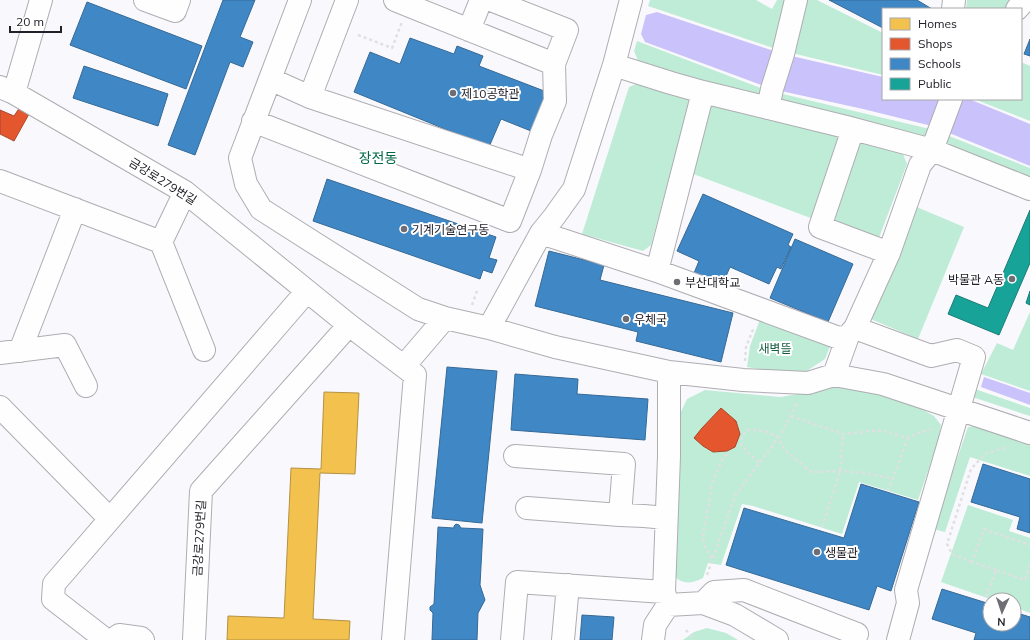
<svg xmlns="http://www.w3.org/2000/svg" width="1030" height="640" font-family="Mulish,'Noto Sans KR',sans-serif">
<rect width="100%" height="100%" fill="#f9f9fd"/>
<path fill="#beecd6" d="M650,0H756L772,9L777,0H817L883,33V75L779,50L648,6Z
M967,0H1009V5L1007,9H966Z
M637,41L766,90L934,130L1030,168V178L930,138L764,98L639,63L634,51Z
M1021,62L1030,66V121L974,99H1021Z
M636,84L788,122L903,154L907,164L877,243L672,166L651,245L643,251L582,234L629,87Z
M912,205L964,227L918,339L866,317Z
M1030,312V391L981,374L997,343L1013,350Z
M761,317L831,344L825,359L799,376L747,367L750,346Z
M843,383L918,407L934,416L941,425L938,442L918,500L859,482L842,534L753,506L742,504L721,565L708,563L703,578C689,585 681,584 671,573L680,414L687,399L705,390L780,397L810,392Z
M972,388L1030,408V416L969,396Z
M993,424L1030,437V476L970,457L945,532L933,529L968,427Z
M968,505L1013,520L1009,531L1030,538V613L1014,607V600H993L941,582Z
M707,628L726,633L738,640H683L694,632Z"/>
<path fill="#cac2fa" d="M657,12L783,54L883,77V99H969L1030,124V166L932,126L863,109L772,89L645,42L641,34L646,15Z
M984,377L1030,393V405L981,387Z"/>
<path fill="#f2c14e" stroke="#b49143" d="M324,392L359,393L355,474L320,473L313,619L350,621L349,640H227L228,616L284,618L291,468L321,469Z"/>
<path fill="#e4572e" stroke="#aa472c" d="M20,107L29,114L14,141L0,134V110L14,116Z
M721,408L736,421L740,434L735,447L727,451L713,452L703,446L694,438L702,428Z"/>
<path fill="#3f88c5" stroke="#366996" d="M223,0H255L240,37L253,42L243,67L230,62L195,155L168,145Z
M829,0H917L932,9H883V28Z
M87,2L202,46L186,89L70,45Z
M410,38L454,54L457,46L483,56L479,66L552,94L536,133L501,119L489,147L354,92L370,52L400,64Z
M1030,39V56L1024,54Z
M84,66L168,94L158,126L73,98Z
M327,179L496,237L489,258L497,260L492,273L483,270L480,279L313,221Z
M703,194L793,234L788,245L791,247L781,269L777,267L769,284L730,267L720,290L692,278L699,261L677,251Z
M795,239L853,264L828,322L770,298Z
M549,251L604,265L600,280L733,313L721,362L636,341L638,332L535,306Z
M447,367L497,371L482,523L432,518Z
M515,374L578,379L577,394L648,399L645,440L511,430Z
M983,464L1030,479V533L1017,529L1020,517L971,502Z
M861,484L919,502L891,591L877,586L869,610L726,565L744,508L844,538Z
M456,524L459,525L461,528L483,529L480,585L485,600L478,613L477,640H432L433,613L430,610V607L434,604L438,527L454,528V526Z
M942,589L990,604V624H1014V612L1030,617V640H974L976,633L932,619Z
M582,615L614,617L612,640H580Z"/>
<path fill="#17a398" stroke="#1a7c77" d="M1030,210V263L999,335L948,314L956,295L988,308Z
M1030,291V305L1026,303Z"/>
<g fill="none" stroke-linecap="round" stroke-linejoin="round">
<defs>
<path id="minor" d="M145,0L175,11L179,0
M300,0L240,158L246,184L261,209L418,309L445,318L489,328L555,347L669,372V456L664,592L668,605L655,625L653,640
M395,0L554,64
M953,9L954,0
M1017,9L1025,0
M469,30L481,0
M614,65L671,83L703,92L846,127L932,150L1030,189
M270,79L310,97L530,170
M0,87L14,93L185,192L349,325L415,375L393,640
M14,93L41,0
M310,97L347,0
M768,108L772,89L783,54L796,0
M253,121L510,221L530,170L541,135L555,101L554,64L567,30L491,0
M853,129L820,227L889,253
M0,181L161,242
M185,192L161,242L204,350
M541,233L657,271L839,338L848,336
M657,271L703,92
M489,328L541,233L554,217L574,189L614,65L631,0
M855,328L931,356L957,350L974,357L906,590L908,603L898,640
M20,351L75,209
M0,353L65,345L86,386
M404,366L445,318
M669,372L743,380L808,383L834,375L883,384L1030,433
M834,375L848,336L855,328L889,253L920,165L932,150L951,99
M0,407L110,519
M515,456L624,464L620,515
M527,508L620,515L644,516L666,518
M703,603L714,592L744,590L857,634
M668,605L703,603L735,615L777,640
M106,640L53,599L54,584L307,291
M113,640L119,635L141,638L143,640
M194,640L201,491L349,325
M512,640L517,582L664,592
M563,640L568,585"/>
</defs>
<use href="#minor" stroke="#aeadb2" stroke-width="24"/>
<path stroke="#e0e0e3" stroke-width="2.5" stroke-dasharray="3 3" stroke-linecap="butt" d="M358,35L392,48L402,22
M472,305L477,291
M745,361L746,347L754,327
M791,416L843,434L881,430L908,438L915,434L931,429
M759,462L749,454L740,443L745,432L748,430H756L768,432L778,438L785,450L811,472L840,471L864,473L892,478
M888,491L908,438
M822,527L840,471L843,434
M712,558L704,545L703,534L712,485L716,473L723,458L729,453
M972,562L952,554L947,544L971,469L985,454L1007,447
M996,570L972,562L984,529L1030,545
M707,575L735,496L778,438L791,416L797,402
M986,597L996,570L1025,580L1030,566
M686,630L694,640"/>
<use href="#minor" stroke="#fefeff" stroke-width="22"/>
</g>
<g fill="#6d6d73" stroke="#fff" stroke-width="1.5">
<circle cx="453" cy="93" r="4"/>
<circle cx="404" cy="229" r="4"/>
<circle cx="1012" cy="279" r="4"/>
<circle cx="677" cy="282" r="4"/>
<circle cx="626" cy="319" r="4"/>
<circle cx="817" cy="552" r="4"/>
</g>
<g text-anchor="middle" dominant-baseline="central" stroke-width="4" stroke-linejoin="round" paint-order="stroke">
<g font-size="12" fill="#222129" stroke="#fff" text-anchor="start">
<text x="461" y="93">제10공학관</text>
<text x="412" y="229">기계기술연구동</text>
<text x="1004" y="279" text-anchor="end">박물관 A동</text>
<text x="685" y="282">부산대학교</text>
<text x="634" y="319">우체국</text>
<text x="825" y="552">생물관</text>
</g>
<g font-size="12" fill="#222129" stroke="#fff">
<text transform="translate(163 181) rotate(32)">금강로279번길</text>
<text transform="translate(199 538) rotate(-87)">금강로279번길</text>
</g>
<g font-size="12" fill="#155d3f" stroke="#fff">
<text x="775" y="348">새벽뜰</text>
</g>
<g font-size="14" fill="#026744" stroke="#fff">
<text x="378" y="158">장전동</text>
</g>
</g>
<rect x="882" y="8" width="140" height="92" fill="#ffffff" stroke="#a7a6a9"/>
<rect x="890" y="18" width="20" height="12" fill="#f2c14e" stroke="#a7a6a9"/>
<text x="918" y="28" font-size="12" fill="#222129">Homes</text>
<rect x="890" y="38" width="20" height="12" fill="#e4572e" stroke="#a7a6a9"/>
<text x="918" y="48" font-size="12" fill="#222129">Shops</text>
<rect x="890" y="58" width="20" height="12" fill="#3f88c5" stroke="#a7a6a9"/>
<text x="918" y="68" font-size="12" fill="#222129">Schools</text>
<rect x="890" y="78" width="20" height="12" fill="#17a398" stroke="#a7a6a9"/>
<text x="918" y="88" font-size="12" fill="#222129">Public</text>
<g transform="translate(1002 612) rotate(183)"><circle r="19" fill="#ffffff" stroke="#a7a6a9"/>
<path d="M0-3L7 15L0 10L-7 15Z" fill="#6d6d73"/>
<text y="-6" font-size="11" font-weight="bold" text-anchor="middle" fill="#222129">N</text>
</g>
<path d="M10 26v6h51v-6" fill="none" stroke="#222129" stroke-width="2"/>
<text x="16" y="26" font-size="12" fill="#222129" stroke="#ffffff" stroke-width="3" paint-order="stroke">20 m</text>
</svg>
